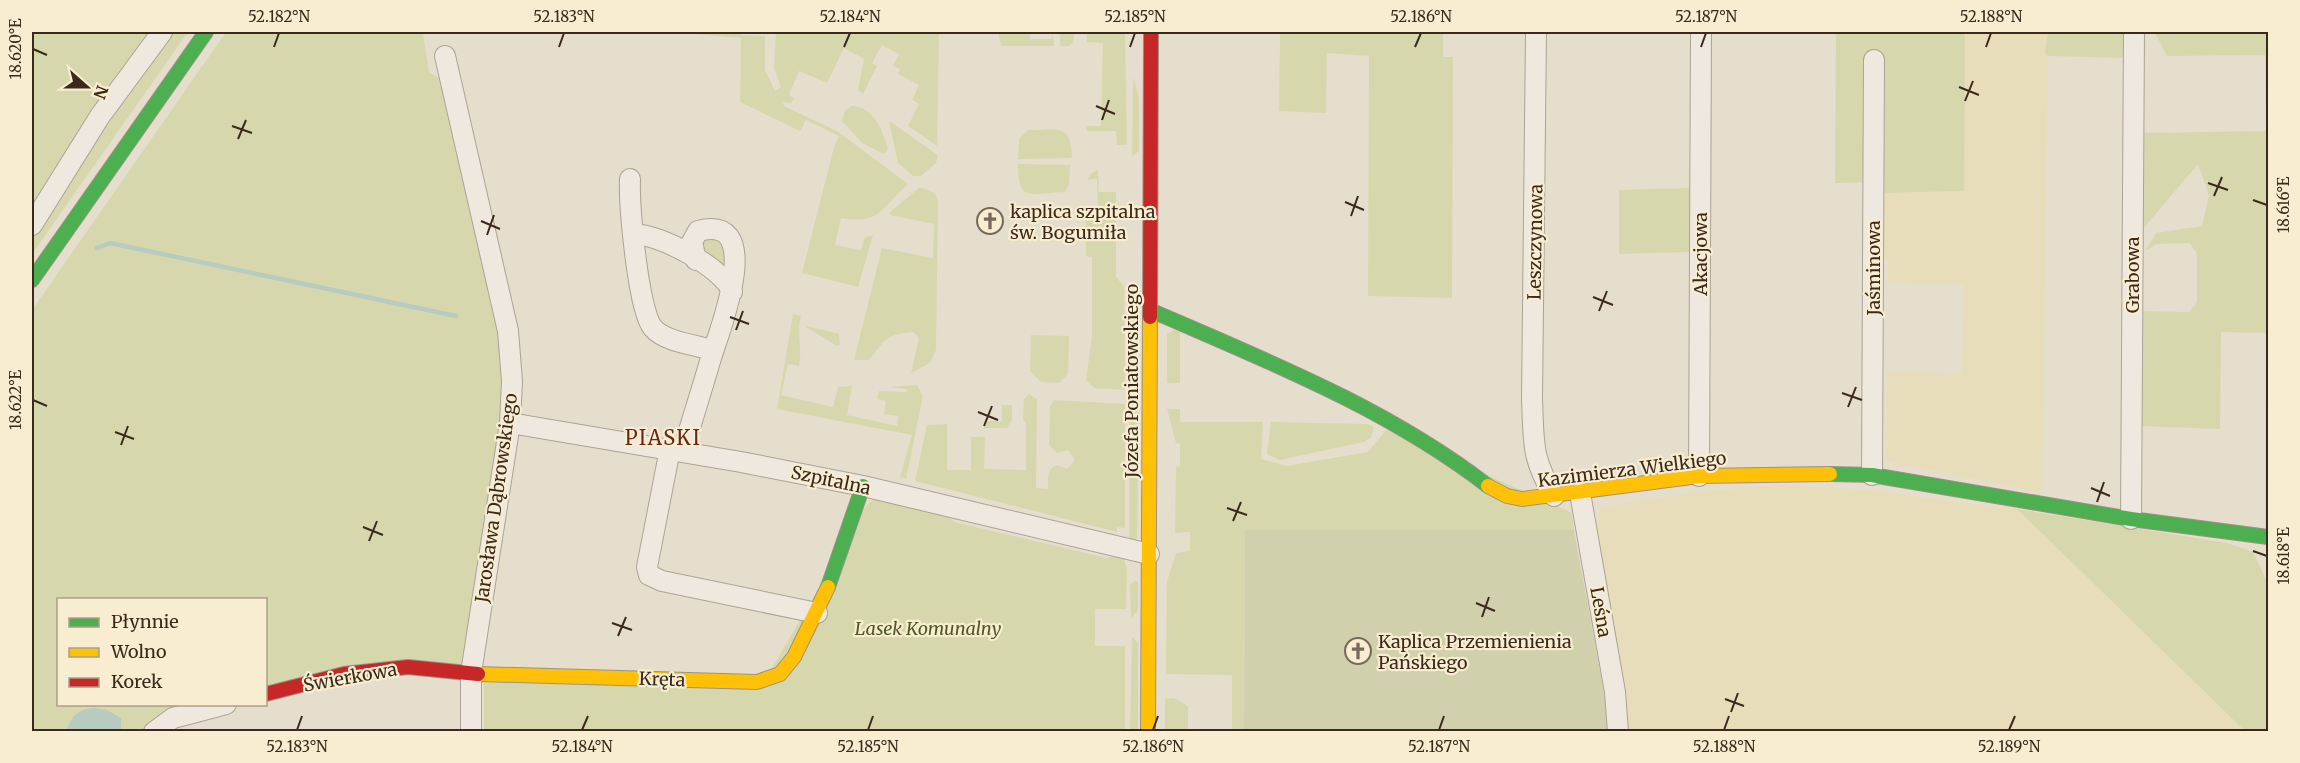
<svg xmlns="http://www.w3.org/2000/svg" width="2300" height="763" font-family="Merriweather,serif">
<rect width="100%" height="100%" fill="#e6decc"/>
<path fill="#e7ddbb" d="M1965,32H2048L2045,53L2048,56L2042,493L1886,461L1887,372L1962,373L1964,284L1888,283V262L1879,250V193L1964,191Z
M1783,485L1867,490L2017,509L2245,731H1627L1625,692L1596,526L1601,507L1693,492Z"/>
<path fill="#d7d7ad" d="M32,32H153L32,218Z
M169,32H188L32,254V232Z
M226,32H365L423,34L429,72L444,81L500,326L503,409L466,664L266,689V600H58V704L208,705L151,731H32V310Z
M673,32H741V35L765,36V70L775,91L781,87L774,68L776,32H939L937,146L908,126L919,104L912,100L919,85L898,74L900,69L893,66L899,54L882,45L872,63L877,66L863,94L858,90L864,59L844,48L827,83L799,71L789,95L794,98L791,103L783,102L784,106L837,131L908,184C878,211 881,224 841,218L835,245L861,250L865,237L873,235L858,287L802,273L834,147L839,136L806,120L800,131L740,102L741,38Z
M998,32H1030V39H1051L1053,35L1054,46H1001Z
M1066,32H1074L1073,43L1069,46H1060V34Z
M1087,32H1125L1127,145H1117L1116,131H1087L1086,126H1101L1103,43L1087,42Z
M1280,32H1443V57H1453L1452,298L1368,296L1369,56L1327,53L1326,113L1279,111Z
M1836,32H1965L1964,191L1879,193V182L1835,183Z
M2048,32H2126L2127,58L2048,56L2045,53Z
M2268,32V528H2265L2266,333L2221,332L2220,429L2141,426L2142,311L2189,312L2197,302V253L2189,243L2157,244L2145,251L2156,233L2202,226L2209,195L2198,164L2143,229L2144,133L2266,131L2265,55L2167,56L2155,33Z
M1133,77L1139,97V151L1132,157Z
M851,106C874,106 883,131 888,149L884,154L862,143L842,121L845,110Z
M889,121L938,155L936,163L921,176H913L898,163Z
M1028,130C1058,130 1071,122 1072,158L1018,159L1019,139Z
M1018,164L1070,165L1069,185L1065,192C1031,193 1018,204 1018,164Z
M1098,170L1099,192H1116V277L1124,286L1125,390L1094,388L1086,380L1092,336V257L1086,256V216H1098L1097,179L1087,180L1092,173Z
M920,187L935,193L938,202L936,350L930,363L911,373L919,338L913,332C885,334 885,341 869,360H854L882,248L933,258L934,224L890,215V212Z
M1690,188L1689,252L1619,254V190Z
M722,237L731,280L703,259L698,239Z
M793,314L801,316C796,334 803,347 799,366L788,364L781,395L833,407L838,387L852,386L847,415L897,426L898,416L884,414L886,401L877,399L879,391L907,392V389L888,387L917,385L923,396L906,479L900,477L912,435L777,409Z
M803,325L839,334L840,345L837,346Z
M1180,326V383H1167V334Z
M1031,335L1069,336L1068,374L1059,383L1041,382L1030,371Z
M1029,394L1037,399L1036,488L1048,489C1048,479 1046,469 1057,465L1067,469L1075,460L1068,450L1057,453L1049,445L1050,406L1054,400L1125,404V528L1117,527V532L915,481L927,425L947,424V470H971V437H985L984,469L1026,470V423L1023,419L1024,399Z
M1002,405H1012V419L1007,428H984V421H1002Z
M1130,405L1135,406L1139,413L1137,539L1129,542Z
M1167,409H1180V422H1263L1261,459L1287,466L1368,452L1386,430L1572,513L1574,530H1245L1244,731H1232V675L1166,674L1167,582L1176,553L1190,551V532L1175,533L1176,467L1180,466V444L1176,443Z
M1271,422L1367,424L1374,427L1371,437L1364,442L1279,460L1267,454Z
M876,497L948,515L954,522L1107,558L1115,555L1123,557L1127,569L1126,609H1095V646H1125V731H484V682L760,689L866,506Z
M2017,509L2227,543L2253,552L2268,584V731H2245Z
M1134,581H1138V611L1131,618L1130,585Z
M1132,637L1138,643V731L1130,732Z
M1174,698L1188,706V731H1165V699Z"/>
<path fill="#d1d0ad" d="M1245,530H1574L1605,698L1607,731H1244Z"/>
<path fill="#b8cbbf" d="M94,708L107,710L121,718V731H66C71,717 78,709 94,708Z"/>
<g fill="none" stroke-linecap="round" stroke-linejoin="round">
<path stroke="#b8cbbf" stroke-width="4.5" d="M97,248L110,243L456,316"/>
<defs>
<path id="street" d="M1536,32L1532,399C1534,443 1531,457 1554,496
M445,56L508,331L512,381L510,423L471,673V732
M630,179C629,205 638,311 653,328C665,342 696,345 713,350
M32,225L100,116L162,32
M634,235C657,232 725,269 732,292
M510,423L741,462L863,486L1149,554
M670,449L647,567L649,575L662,581L817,613
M683,451C692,420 702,389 711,358C719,332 767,212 698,231L692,242L696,260
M1872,475L1874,60
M1699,476L1701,32
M1580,493L1615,692L1618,732
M2131,519L2134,32
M154,732L173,718L226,704"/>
<path id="fast" d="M32,280L206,32
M1150,310C1267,361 1387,408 1488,486
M1830,474L1872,475L2131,519L2268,537
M828,587L863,486"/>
<path id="slow" d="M1488,486L1507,496L1522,499L1699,476L1830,474
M478,674L757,682L780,674L794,657L828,587
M1148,732L1150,317"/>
<path id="jam" d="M1150,317L1151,32
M266,694L344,674L408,667L478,674"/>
</defs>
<use href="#street" stroke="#aba395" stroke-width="22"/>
<use href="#fast" stroke="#9b9285" stroke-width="16"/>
<use href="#slow" stroke="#9b9285" stroke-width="16"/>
<use href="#jam" stroke="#9b9285" stroke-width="16"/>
<use href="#street" stroke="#eee8de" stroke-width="20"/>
<use href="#fast" stroke="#4caf50" stroke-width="14"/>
<use href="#slow" stroke="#ffc107" stroke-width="14"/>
<use href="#jam" stroke="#c62828" stroke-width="14"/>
</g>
<path fill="none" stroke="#3b2a1c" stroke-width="2" d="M274,47L279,33M559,47L564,33M844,47L850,33M1130,47L1135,33M1415,47L1421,33M1701,47L1706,33M1986,47L1991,33M33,49L47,55M1959,87L1979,95M1965,101L1973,81M1096,106L1115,114M1102,120L1109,100M232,126L252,133M238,139L246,120M2208,183L2228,190M2214,196L2222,177M2253,200L2267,205M1345,202L1364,210M1351,216L1358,196M481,221L500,229M487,235L494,215M1593,297L1613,305M1599,311L1607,291M730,317L749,324M736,330L743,311M1842,393L1862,400M33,400L47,406M1848,407L1856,387M978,412L998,420M984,426L992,406M115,432L134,439M121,445L128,426M2091,488L2110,496M2097,502L2104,482M1227,508L1247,515M1233,521L1241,502M363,527L383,535M369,541L377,521M2253,551L2267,556M1476,603L1495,611M1482,617L1489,597M612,623L632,630M618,636L626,617M1725,699L1744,706M1731,712L1738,693M297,730L302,716M582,730L588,716M868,730L873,716M1153,730L1158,716M1439,730L1444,716M1724,730L1729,716M2009,730L2015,716"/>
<defs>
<symbol id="church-ring" viewBox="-11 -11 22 22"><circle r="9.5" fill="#f8ecd1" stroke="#77695a" stroke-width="1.5"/><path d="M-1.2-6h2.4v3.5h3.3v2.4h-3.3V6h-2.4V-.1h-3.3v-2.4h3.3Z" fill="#77695a"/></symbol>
</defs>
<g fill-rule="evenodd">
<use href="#church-ring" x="975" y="206" width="30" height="30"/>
<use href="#church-ring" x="1343" y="636" width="30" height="30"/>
</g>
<g text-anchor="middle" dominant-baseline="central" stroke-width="4.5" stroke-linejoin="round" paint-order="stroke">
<g font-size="18" fill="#3b2a1c" stroke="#f8ecd1" text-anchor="start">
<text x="1010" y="211">kaplica szpitalna<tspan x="1010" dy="21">św. Bogumiła</tspan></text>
<text x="1378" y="641">Kaplica Przemienienia<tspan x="1378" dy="21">Pańskiego</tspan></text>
</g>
<g font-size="18" fill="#3b2a1c" stroke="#f8ecd1">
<text transform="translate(1535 242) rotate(-89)">Leszczynowa</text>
<text transform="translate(1700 254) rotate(-90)">Akacjowa</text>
<text transform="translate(1873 268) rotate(-90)">Jaśminowa</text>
<text transform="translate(2132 275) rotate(-90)">Grabowa</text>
<text transform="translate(1131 381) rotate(-90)">Józefa Poniatowskiego</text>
<text transform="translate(1632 469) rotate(-7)">Kazimierza Wielkiego</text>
<text transform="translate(831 480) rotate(12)">Szpitalna</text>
<text transform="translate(496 498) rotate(-82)">Jarosława Dąbrowskiego</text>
<text transform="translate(1601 612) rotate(80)">Leśna</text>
<text transform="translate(350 677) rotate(-10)">Świerkowa</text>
<text transform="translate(662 679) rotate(2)">Kręta</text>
</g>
<g font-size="18" font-style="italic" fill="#4c5921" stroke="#f8ecd1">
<text x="928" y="628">Lasek Komunalny</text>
</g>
<g font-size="20" letter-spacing="1.5" fill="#6b2818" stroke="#f8ecd1">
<text x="663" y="437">PIASKI</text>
</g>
</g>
<rect width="2300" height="763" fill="none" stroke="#f8ecd1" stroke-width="66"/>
<rect x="57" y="598" width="210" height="108" fill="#f8ecd1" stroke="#ac9e89" stroke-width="1.5"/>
<rect x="69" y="618" width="30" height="9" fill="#4caf50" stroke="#ac9e89" stroke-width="1.5"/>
<text x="111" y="628" font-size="18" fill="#3b2a1c">Płynnie</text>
<rect x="69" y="648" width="30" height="9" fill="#ffc107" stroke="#ac9e89" stroke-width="1.5"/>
<text x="111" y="658" font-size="18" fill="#3b2a1c">Wolno</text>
<rect x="69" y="678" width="30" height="9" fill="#c62828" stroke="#ac9e89" stroke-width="1.5"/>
<text x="111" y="688" font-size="18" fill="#3b2a1c">Korek</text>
<g transform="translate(87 87) rotate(111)" stroke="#f8ecd1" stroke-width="4.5" paint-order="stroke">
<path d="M0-4.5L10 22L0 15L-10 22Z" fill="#3b2a1c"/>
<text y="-9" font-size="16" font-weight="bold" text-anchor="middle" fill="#3b2a1c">N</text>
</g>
<rect x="33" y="33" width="2234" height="697" fill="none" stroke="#3b2a1c" stroke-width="2"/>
<g font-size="15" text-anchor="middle" fill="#3b2a1c">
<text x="279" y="22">52.182°N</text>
<text x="564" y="22">52.183°N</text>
<text x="850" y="22">52.184°N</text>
<text x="1135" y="22">52.185°N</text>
<text x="1421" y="22">52.186°N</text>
<text x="1706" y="22">52.187°N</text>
<text x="1991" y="22">52.188°N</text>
<text transform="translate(16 49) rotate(-90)" y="5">18.620°E</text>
<text transform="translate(2284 205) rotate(-90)" y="5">18.616°E</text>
<text transform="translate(16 400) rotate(-90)" y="5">18.622°E</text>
<text transform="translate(2284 556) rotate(-90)" y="5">18.618°E</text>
<text x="297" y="752">52.183°N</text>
<text x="582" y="752">52.184°N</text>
<text x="868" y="752">52.185°N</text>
<text x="1153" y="752">52.186°N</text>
<text x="1439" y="752">52.187°N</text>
<text x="1724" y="752">52.188°N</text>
<text x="2009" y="752">52.189°N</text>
</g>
</svg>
